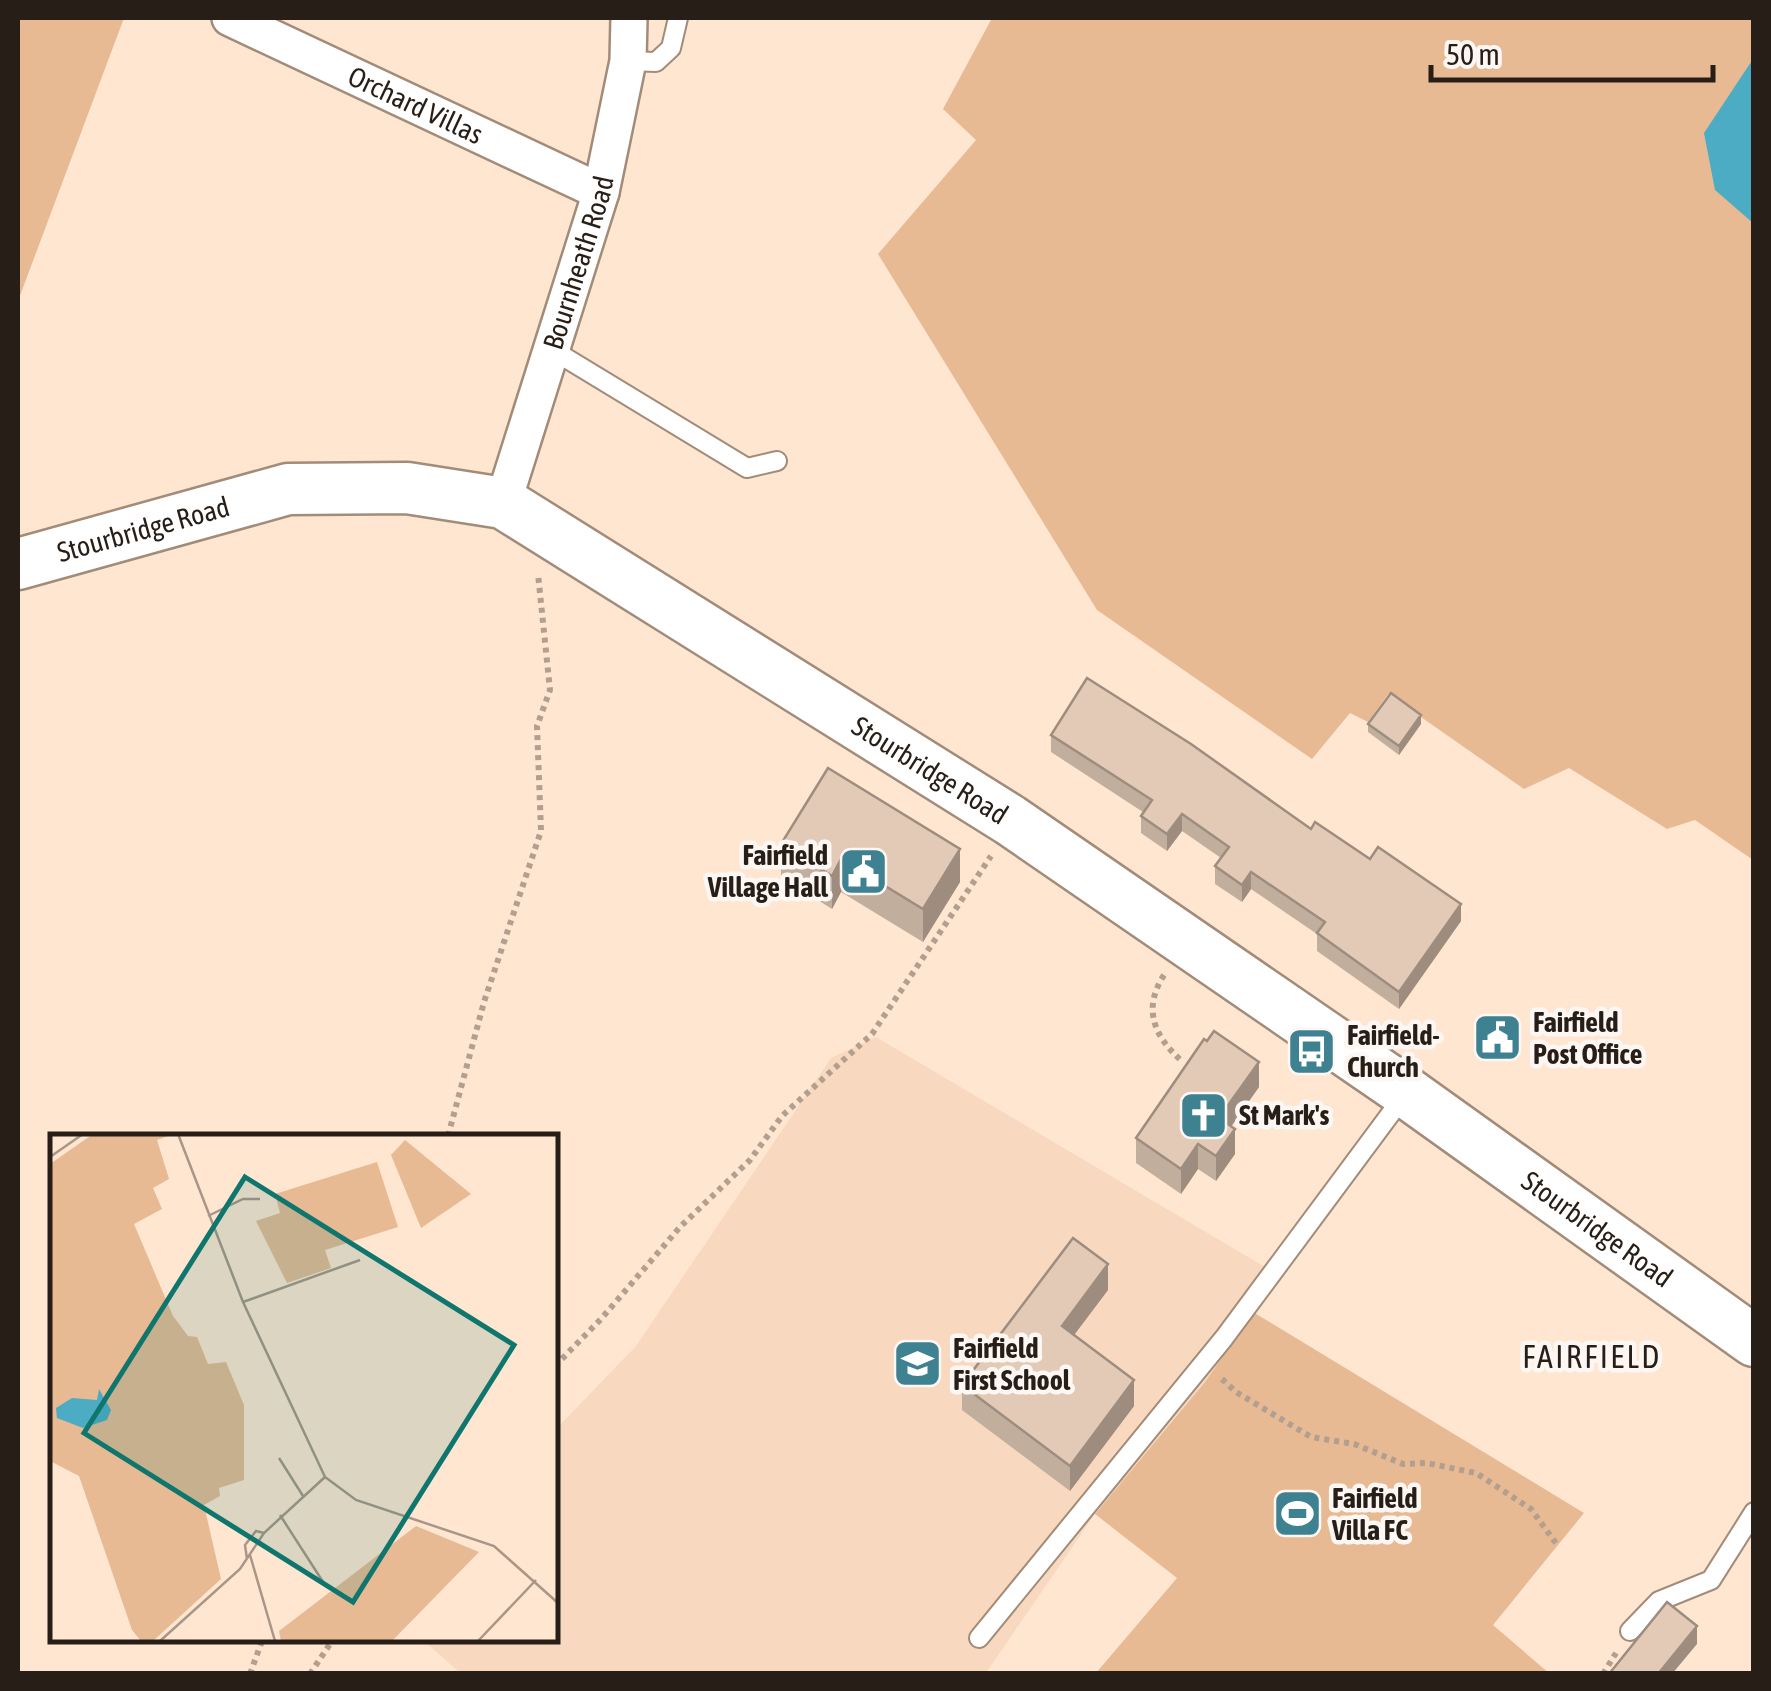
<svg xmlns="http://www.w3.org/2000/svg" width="1771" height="1691" font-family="'Asap Condensed',sans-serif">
<rect width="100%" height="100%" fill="#ffe6d1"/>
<path fill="#f8d9c0" d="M876,1037L1265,1267L1253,1312L1205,1382L1095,1514L986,1673H460L422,1639L555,1638V1430L636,1346L831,1058Z"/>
<path fill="#e7ba94" d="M18,18H124L18,301Z
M992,18H1753V860L1695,820L1667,829L1569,768L1524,789L1388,694L1368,722L1350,713L1312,759L1097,610L878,254L976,140L943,109Z
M1253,1312L1584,1513L1493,1625L1550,1674L1096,1673L1177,1578L1095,1514L1205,1382Z"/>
<path fill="#4cacc3" d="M1753,59V223L1715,190L1704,133Z"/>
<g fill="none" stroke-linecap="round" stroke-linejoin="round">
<defs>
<path id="service" d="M628,61L656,62L671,48L678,18
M551,349L747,468L777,461
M1630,1631L1659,1601L1711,1580L1754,1512
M979,1638L1224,1338L1406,1093"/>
<g id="minor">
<path id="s1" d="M230,18L601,192"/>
<path id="s2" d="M503,503L601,192L628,61L629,18"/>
</g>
<g id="secondary">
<path id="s3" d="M18,564L288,489L407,488L503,503L1010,820L1406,1092L1754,1341"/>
</g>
</defs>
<use href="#service" stroke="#a28c79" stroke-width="22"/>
<use href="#minor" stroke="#a28c79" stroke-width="40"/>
<use href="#secondary" stroke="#a28c79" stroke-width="55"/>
<path stroke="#b29f8f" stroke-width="6" stroke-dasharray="5 5" stroke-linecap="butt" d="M1164,975C1142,1009 1154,1037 1183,1062
M448,1136L484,1002L541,831L537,726L550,690L538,574
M555,1366L601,1319L680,1227L750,1160L782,1116L872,1034L991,856
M1222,1379L1236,1392L1311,1437L1354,1444L1403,1464L1427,1463L1476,1473L1531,1509L1558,1546
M250,1674L263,1638
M310,1674L334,1638
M1603,1674L1616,1653"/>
<use href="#service" stroke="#fff" stroke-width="18"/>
<use href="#minor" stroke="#fff" stroke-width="35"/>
<use href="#secondary" stroke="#fff" stroke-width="50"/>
</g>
<path fill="#c2ae9d" d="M1368,724H1421L1399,755L1368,732Z
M1051,735L1311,829L1461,921L1399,1009L1317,951V934L1251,889L1242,902L1215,884V866L1221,858L1182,831L1167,851L1141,833V816L1143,812L1051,752Z
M781,844L960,882L923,942L841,892L832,909L781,877Z
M1207,1041L1259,1087L1231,1126L1235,1154L1216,1181L1198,1169L1181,1194L1136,1163V1138Z
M1108,1290L1074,1335L1134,1406L1070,1491L962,1410V1385Z"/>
<path fill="#9e8d7f" d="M1421,715V724L1399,755V746Z
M1182,814V831L1167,851V834Z
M960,849V882L923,942V909Z
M841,859V892L832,909V876Z
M1251,872V889L1242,902V885Z
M1461,904V921L1399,1009V992Z
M1259,1062V1087L1219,1144V1118Z
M1235,1129V1154L1216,1181V1156Z
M1198,1144V1169L1181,1194V1169Z
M1108,1264V1290L1062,1351V1326Z
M1134,1380V1406L1070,1491V1466Z
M1697,1626V1644L1672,1674H1658Z"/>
<path fill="#e2cab6" stroke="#9e8d7f" stroke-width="2.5" d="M1087,678L1191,744L1311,829L1315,822L1370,859L1378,847L1461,904L1399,992L1317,933L1325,922L1251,872L1242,885L1215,866L1229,847L1182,814L1167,834L1141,816L1152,800L1051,735Z
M1391,693L1421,715L1399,746L1368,724Z
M828,768L960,849L923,909L841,859L832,876L781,844Z
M1214,1031L1259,1062L1219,1118L1235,1129L1216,1156L1198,1144L1181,1169L1136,1138L1204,1039L1207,1041Z
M1073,1238L1108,1264L1062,1326L1134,1380L1070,1466L962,1385Z
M1667,1602L1697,1626L1658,1674H1609Z"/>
<defs>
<symbol id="civic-square" viewBox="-11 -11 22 22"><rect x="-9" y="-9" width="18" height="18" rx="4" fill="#3e8191" stroke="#fcf7f3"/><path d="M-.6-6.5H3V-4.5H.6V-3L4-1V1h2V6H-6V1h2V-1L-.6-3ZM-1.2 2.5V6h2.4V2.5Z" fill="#fff"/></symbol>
<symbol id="bus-square" viewBox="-11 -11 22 22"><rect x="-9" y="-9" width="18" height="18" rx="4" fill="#3e8191" stroke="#fcf7f3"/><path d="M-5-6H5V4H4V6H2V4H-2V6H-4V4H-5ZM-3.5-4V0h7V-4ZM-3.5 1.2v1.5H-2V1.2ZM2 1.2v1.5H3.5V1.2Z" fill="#fff"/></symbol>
<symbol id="church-square" viewBox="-11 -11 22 22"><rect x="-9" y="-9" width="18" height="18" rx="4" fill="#3e8191" stroke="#fcf7f3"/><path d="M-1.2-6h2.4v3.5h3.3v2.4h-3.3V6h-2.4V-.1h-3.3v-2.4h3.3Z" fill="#fff"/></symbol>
<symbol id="school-square" viewBox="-11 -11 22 22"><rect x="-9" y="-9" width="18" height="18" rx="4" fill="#3e8191" stroke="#fcf7f3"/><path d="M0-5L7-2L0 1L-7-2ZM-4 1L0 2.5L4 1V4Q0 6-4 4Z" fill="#fff"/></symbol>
<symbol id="stadium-square" viewBox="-11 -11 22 22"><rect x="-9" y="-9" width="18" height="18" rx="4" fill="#3e8191" stroke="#fcf7f3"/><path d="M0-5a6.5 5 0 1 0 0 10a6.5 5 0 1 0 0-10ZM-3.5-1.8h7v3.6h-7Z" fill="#fff"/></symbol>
</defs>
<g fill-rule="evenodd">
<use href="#civic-square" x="836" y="844" width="55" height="55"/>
<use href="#civic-square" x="1470" y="1010" width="55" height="55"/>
<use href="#bus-square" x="1284" y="1024" width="55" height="55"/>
<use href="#church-square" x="1176" y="1088" width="55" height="55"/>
<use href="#school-square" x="890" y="1336" width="55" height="55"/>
<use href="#stadium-square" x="1270" y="1486" width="55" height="55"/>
</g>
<g text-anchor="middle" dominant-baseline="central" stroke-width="9" stroke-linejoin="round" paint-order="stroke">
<g font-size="28" fill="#271e17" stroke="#fcf7f3">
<text stroke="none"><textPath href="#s1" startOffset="205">Orchard Villas</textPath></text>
<text stroke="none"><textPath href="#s2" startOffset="252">Bournheath Road</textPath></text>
<text stroke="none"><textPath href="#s3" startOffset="130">Stourbridge Road</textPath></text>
<text stroke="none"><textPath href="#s3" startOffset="1000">Stourbridge Road</textPath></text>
<text stroke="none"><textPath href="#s3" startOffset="1810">Stourbridge Road</textPath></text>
</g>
<g font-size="28" font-weight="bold" fill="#271e17" stroke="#fcf7f3" text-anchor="start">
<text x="828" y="855" text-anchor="end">Fairfield<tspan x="828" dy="32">Village Hall</tspan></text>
<text x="1533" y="1022">Fairfield<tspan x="1533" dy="32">Post Office</tspan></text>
<text x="1347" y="1035">Fairfield-<tspan x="1347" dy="32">Church</tspan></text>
<text x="1239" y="1115">St Mark's</text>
<text x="953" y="1348">Fairfield<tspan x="953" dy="32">First School</tspan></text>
<text x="1332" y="1498">Fairfield<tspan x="1332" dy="32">Villa FC</tspan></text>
</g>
<g font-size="32" letter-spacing="2.5" fill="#271e17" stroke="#fcf7f3">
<text x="1592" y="1356">FAIRFIELD</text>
</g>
</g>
<g transform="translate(50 1134)">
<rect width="508" height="508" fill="#ffe6d1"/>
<path d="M43,0H124L107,6L119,45L103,54L112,75L84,90L123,182L138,202L147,203L158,230L176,228L194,271V346L169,354L170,362L154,371L171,445L103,507H91L82,496L29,342L0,327V30ZM355,6L421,60L371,94L341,21ZM327,28L348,93L275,116L281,134L237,149L206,87L230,79L225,60ZM366,392L429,418L342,507H231L229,497Z" fill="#e7ba94"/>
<path d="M49,255L61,276L57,286L33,294L7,284L6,274L22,264L47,266Z" fill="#4cacc3"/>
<path fill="none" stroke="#a99687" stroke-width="2.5" d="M128,0L193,168L275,343L306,366L444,412L508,469M0,23L33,0M158,82L193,65H210M193,168L310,126M229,324L253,362M230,381L275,451M200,421L225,507M197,425L195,411L206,397L214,399M110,507L190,435L214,399L275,343M428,507L486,446"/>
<path fill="#0f766e" fill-opacity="0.15" stroke="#0f766e" stroke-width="5" d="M195,43L464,211L303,468L34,299Z"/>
<rect width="508" height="508" fill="none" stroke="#271e17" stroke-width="5"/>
</g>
<rect width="1771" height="1691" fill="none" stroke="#271e17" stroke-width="40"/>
<path d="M1431 65v15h282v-15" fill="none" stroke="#271e17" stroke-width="5"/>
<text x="1446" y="65" font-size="30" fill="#271e17" stroke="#fcf7f3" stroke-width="8" paint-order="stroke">50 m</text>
</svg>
